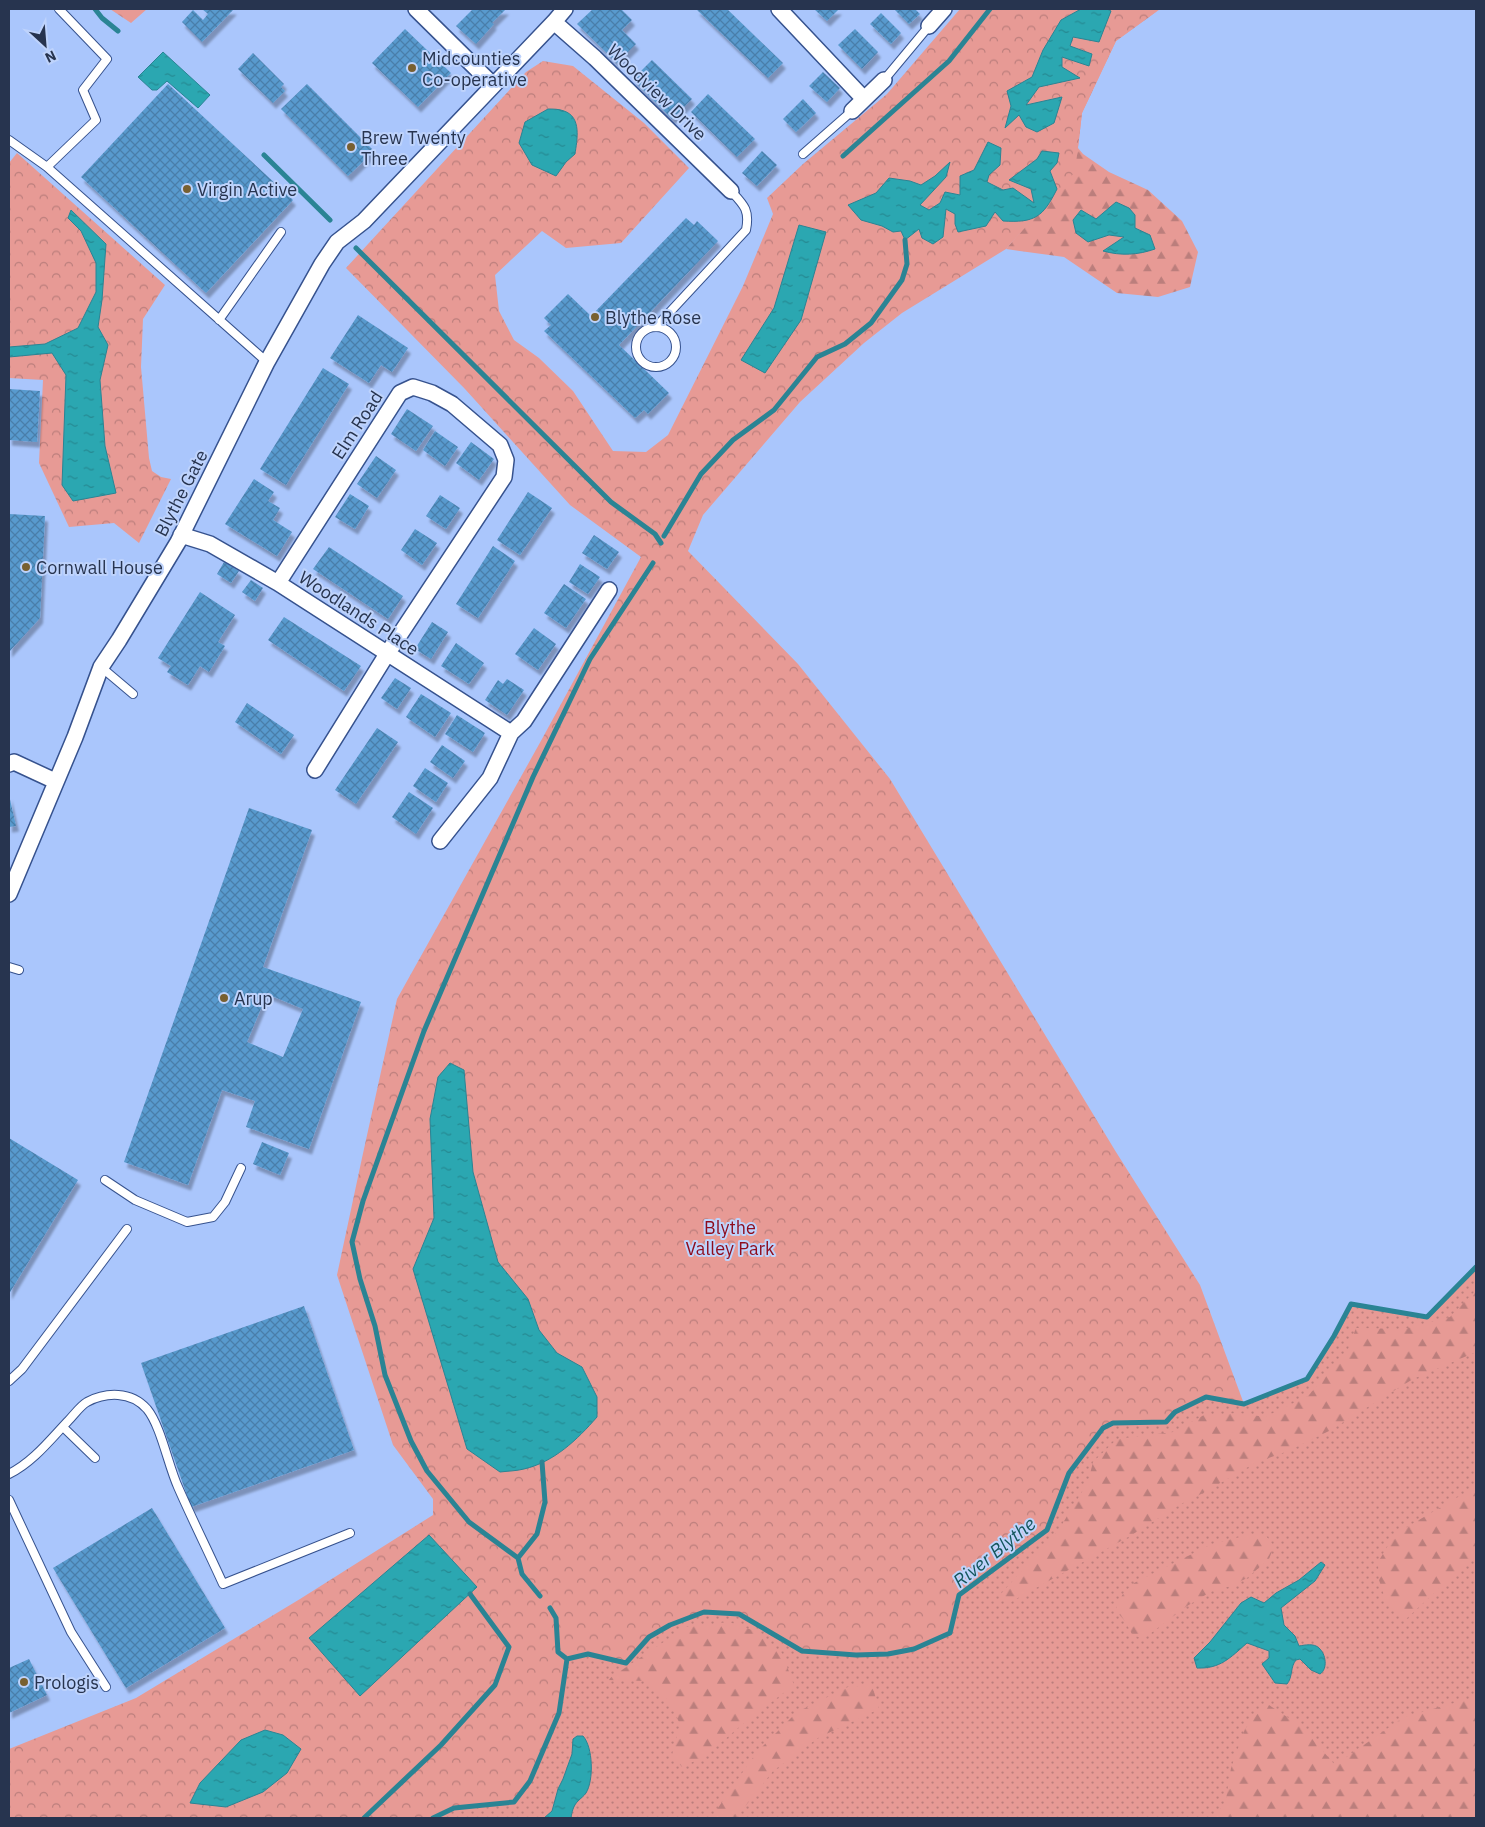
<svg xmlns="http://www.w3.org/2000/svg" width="1485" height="1827" font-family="'IBM Plex Sans',sans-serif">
<defs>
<pattern id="grass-dots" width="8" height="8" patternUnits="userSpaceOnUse" patternTransform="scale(1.25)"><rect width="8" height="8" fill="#e79a95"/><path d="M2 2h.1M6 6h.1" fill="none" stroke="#bb7e7c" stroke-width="1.8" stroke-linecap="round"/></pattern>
<pattern id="forest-firs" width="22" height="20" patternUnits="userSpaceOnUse" patternTransform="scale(1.25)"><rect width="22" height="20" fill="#e79a95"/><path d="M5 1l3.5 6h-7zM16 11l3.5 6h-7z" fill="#bb7e7c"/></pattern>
<pattern id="park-crowns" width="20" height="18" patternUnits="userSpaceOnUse" patternTransform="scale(1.25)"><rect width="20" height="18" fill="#e79a95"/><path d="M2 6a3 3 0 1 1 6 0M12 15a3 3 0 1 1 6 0" fill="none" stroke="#bb7e7c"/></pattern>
<pattern id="water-ripples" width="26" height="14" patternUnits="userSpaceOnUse" patternTransform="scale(1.25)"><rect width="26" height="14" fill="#2ba7b1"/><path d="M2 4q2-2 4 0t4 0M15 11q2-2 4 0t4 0" fill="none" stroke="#258992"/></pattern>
<pattern id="building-cross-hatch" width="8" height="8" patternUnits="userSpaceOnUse" patternTransform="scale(1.25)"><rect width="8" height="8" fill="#589ace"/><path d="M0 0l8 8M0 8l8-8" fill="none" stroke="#497eaa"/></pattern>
<filter id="shadow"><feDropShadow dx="3" dy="5.5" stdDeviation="1" flood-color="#0004"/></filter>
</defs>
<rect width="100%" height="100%" fill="#aac6fc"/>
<path fill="url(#grass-dots)" d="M1476,1267V1818H433L454,1808L514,1802L530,1781L559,1713L567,1659L588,1654L626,1663L649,1637L670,1625L704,1612L739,1614L802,1651L856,1655L888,1654L914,1648L949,1633L959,1595L1047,1530L1069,1473L1103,1428L1113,1423L1166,1422L1176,1412L1206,1397L1244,1404L1307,1379L1334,1336L1351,1304L1427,1317Z"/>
<path fill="url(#forest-firs)" d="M1160,9L1116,41L1082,113L1078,148L1083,154L1109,172L1148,190L1182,221L1198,252L1190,287L1158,297L1117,293L1064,257L1006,249L1028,223L960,126Z
M1476,1290V1352L1413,1379L1329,1431L1288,1451L1255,1463L1203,1493L1181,1504L1130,1536L1007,1604L999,1596L1058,1531L1088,1482L1093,1462L1117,1439L1173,1432L1204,1415L1239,1413L1265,1417L1308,1396L1347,1352L1356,1328L1404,1329L1450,1317Z
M1476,1489V1554L1405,1620L1386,1601L1379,1580L1378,1562L1395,1534L1458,1497Z
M1252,1534L1266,1536L1274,1546L1269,1559L1247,1578L1231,1586L1212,1591L1187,1606L1143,1639L1132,1634L1125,1621L1116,1611L1117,1604L1123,1594L1134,1583L1212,1544Z
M729,1622L752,1630L782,1653L794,1685L744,1723L705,1756L682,1767L672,1755L680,1724L668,1700L647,1681L607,1680L686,1627Z
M872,1685L879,1709L818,1738L773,1771L736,1818H711L756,1753L797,1712L848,1687Z
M1476,1697V1818H1209L1225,1805L1231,1768L1245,1729L1266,1703L1301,1726L1335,1765L1404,1717Z"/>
<path fill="url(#park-crowns)" d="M110,9H147L131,23Z
M960,9H1160L1116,41L1082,113L1075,172L1006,249L902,313L864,343L800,402L703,515L688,551L798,664L890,779L1116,1152L1200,1285L1244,1404L1206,1397L1175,1412L1166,1422L1113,1423L1103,1428L1069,1473L1047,1530L959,1595L950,1633L914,1649L888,1654L856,1655L802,1651L739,1614L704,1612L670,1625L649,1637L626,1663L588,1654L567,1659L559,1713L530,1781L514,1802L454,1808L433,1818H9V1749L136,1698L300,1599L433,1515V1499L393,1445L337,1275L362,1158L397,999L542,739L641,557L570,505L465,389L346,268L526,72L543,61L573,66L644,123L689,168L621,243L566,248L542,231L495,275L499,311L514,340L539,358L573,391L613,451L646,452L668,435L743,286L773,214L767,198L803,164L887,94Z
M17,153L165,285L143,319L141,367L149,458L152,471L161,477L171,479L139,543L114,523L69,527L39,463L43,380L9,378V163Z"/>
<path fill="url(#water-ripples)" stroke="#2a8494" d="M1081,9H1107L1111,11L1099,42L1073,37L1070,46L1092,54L1089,66L1062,57V67L1080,78L1039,87L1026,105L1062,97L1054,123L1037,132L1026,127L1019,115L1005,128L1011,106L1007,91L1032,77L1043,50L1061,20Z
M163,52L210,95L198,108L167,81L157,90H152L138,77Z
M548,109C553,109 559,109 564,111C582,117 577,140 575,154L566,162L556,176L532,165L519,143L525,122Z
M988,142L1001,148L1000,165L989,175L987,182L1003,190L1013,188L1034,203L1031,189L1009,180L1037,159L1042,151L1059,153L1057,163L1050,171L1057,189C1043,217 1035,223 1003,221L995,212L986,226L958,232L955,224V214L946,209L943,237L933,244L922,238L919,229L905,240L901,231L893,232L882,226L861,220L848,205L876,193L889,178L910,181L921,185L935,176L950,162L946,177L920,205L929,210L940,203L945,192L960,195V176L974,170Z
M1116,202L1129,208L1135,215V228L1150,235L1155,249C1138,255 1121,256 1103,251L1124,237L1109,235L1088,242L1076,233L1073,220L1081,210L1096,219Z
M71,210L106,244L102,300L98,327L108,345L100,380L105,446L116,493L73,501L62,485L66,375L52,353L9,357V347L45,344L78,328L96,292V263L81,231L68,218Z
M799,225L826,232L801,320L765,373L741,360L774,308Z
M450,1063L464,1070L473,1172L498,1262L528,1299L539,1330L557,1353L582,1367L597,1397V1417C577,1440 554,1462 524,1469C516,1471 508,1471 500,1472L467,1449L413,1269L434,1218L430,1119L438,1077Z
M429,1535L477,1587L360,1696L309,1638Z
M1321,1562L1325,1565L1315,1581L1281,1608L1284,1625L1295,1636L1299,1646C1305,1645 1314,1643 1319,1648C1326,1654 1328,1669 1320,1674L1311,1670L1300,1659L1296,1660C1290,1667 1293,1677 1287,1684L1275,1683L1262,1664L1269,1658V1651L1247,1643C1230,1658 1220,1669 1197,1668L1194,1658L1210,1642L1241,1603L1251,1597L1264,1603L1276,1593L1299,1580Z
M265,1730L283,1735L301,1749L287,1773L263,1792L226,1807L190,1803L200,1783L241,1740Z
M577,1736H583C593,1747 594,1780 586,1793C584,1796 581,1798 578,1801C573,1806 572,1812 571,1818H544L552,1811L558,1789L563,1779L572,1754L573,1739Z"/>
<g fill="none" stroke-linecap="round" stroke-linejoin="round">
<path stroke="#2a8494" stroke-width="5" d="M95,9L102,18L118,31
M264,155L330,220
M843,156L949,61L990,9
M356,248L611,502L655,534L661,543
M664,536L701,474L733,440L774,410L817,357L845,344L871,323L902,280L907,264L905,240
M518,1558L469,1522L427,1471L411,1441L385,1375L375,1326L360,1279L352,1242L363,1201L424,1031L533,777L590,659L653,563
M540,1596L522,1574L518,1558L537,1534L545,1502L542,1462
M550,1608L556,1618L558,1652L567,1659
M364,1818L441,1745L495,1685L509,1647L470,1594
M433,1818L454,1808L514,1802L530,1781L559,1713L567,1659L588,1654L626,1663L649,1637L670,1625L704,1612L739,1614L802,1651L856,1655L888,1654L914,1649L950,1633L959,1595L1047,1530L1069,1473L1103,1428L1113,1423L1166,1422L1175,1412L1206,1397L1244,1404L1307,1379L1334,1336L1351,1304L1427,1317L1476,1267"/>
</g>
<path fill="url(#building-cross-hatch)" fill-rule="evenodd" filter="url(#shadow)" d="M202,9H234L202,42L182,22L193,10L203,20L208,14Z
M473,9H506L492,23L494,24L476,44L456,26Z
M593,9H624L622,10L632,20L622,30L636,44L617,63L577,24Z
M696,9H727L783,63L768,78Z
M814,9H839L827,21Z
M894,9H915L920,14L909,24Z
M881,13L901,33L891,44L870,24Z
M405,29L451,73L418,107L372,63Z
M855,29L878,52L862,69L838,45Z
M253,53L284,84L281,87L285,91L273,103L238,69Z
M652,60L692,99L672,119L633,79Z
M823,72L840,88L827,102L809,86Z
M168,84L293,200L206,293L81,177Z
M307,84L374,151L348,176L281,109Z
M708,94L755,139L737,157L691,112Z
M803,99L816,113L796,132L783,119Z
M762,151L777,165L757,186L742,173Z
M686,218L694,225L697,221L718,241L619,345L669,393L648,414L644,410L635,418L544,331L551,325L544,318L568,294L591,316Z
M358,315L408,348L392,372L381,365L369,383L330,358Z
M323,368L349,384L286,485L260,469Z
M9,389L40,391L37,442L9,440Z
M407,409L433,426L416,451L391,434Z
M435,431L458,447L445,466L423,450Z
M471,442L494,459L479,480L456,463Z
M376,456L396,470L377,498L357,484Z
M254,479L274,492L268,501L280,508L273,520L292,532L277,556L225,524Z
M528,492L552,508L520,555L497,540Z
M350,494L369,506L355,529L335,517Z
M440,495L460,508L446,529L426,516Z
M9,514L45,516L40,618L9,652Z
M415,529L437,543L422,565L401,550Z
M594,535L619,552L607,569L582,553Z
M493,546L515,561L478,618L456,604Z
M329,547L403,596L388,619L313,569Z
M224,562L239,571L231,583L217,574Z
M580,564L600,577L588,594L569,582Z
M251,580L263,588L255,601L242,592Z
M564,584L586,599L566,628L544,613Z
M200,592L235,615L218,642L225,646L209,672L200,666L188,685L167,672L171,666L158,658Z
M284,617L361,666L344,691L268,640Z
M432,622L448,632L431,659L415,649Z
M534,628L556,644L538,670L515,654Z
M456,643L484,663L469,684L441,666Z
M395,678L411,688L397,709L381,698Z
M507,679L524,690L507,715L485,700L498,680L503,684Z
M421,694L451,713L435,737L406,717Z
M247,703L294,735L281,754L235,722Z
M457,715L485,733L473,752L445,734Z
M377,728L398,742L356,804L335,790Z
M442,745L465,761L453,778L430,762Z
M425,768L448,783L436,802L413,786Z
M409,792L433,808L416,834L392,817Z
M9,795L16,826L9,827Z
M249,808L312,830L263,967L361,1002L309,1149L246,1127L255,1101L222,1090L188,1185L124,1162ZM267,994L303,1009L283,1057L247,1042Z
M9,1138L78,1180L9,1294Z
M262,1142L289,1153L280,1175L253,1164Z
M304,1306L354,1450L191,1507L141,1363Z
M152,1508L225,1628L126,1688L53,1568Z
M29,1659L47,1695L9,1713V1668Z"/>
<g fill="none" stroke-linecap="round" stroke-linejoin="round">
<defs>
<path id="lane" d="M884,80L929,26
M9,140L47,167L267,362
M803,154L852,111
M47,167L96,120L83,90L107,59L59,9
M219,320L281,232
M636 347a20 20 0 1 1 40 0a20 20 0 1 1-40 0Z
M656,327L746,230C750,210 744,205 731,191
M101,667L133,694
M9,967L19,970
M105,1180L135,1200L187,1222L213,1217L225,1202L241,1168
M9,1381L22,1369L127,1229
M63,1427L95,1458
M9,1474C33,1462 50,1440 68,1421C74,1415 80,1406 87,1402C106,1392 131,1391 147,1409C161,1426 168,1465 178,1487C192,1519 208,1551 223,1584L350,1533
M9,1500L71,1632L106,1687"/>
<path id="street" d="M416,9L493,85
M779,9L864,99
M554,22L595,58L731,191
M929,26L944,9
M852,111L884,80
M181,535L210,544L278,583L511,733
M278,583L400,393L413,387L432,393L452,404L500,445L506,460L504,477L387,654L315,770
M9,764L14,762L55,781
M440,841L490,778L511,733L524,721L609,590
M9,894L75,737L101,667L119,640L178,542L267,362L322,264L337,242L364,221L554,22L565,9"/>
</defs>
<use href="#lane" stroke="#36528e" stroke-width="10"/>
<use href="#street" stroke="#36528e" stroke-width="18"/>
<use href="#lane" stroke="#fff" stroke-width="8"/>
<use href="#street" stroke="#fff" stroke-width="15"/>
</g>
<g fill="#786031" stroke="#bed3fc" stroke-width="2">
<circle cx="412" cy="68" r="5"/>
<circle cx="351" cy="147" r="5"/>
<circle cx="187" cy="189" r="5"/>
<circle cx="595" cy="317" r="5"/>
<circle cx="26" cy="567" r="5"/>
<circle cx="224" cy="998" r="5"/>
<circle cx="24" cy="1682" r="5"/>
</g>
<g text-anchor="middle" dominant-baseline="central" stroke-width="4" stroke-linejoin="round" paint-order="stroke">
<g font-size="18" fill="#27344f" stroke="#bed3fc" text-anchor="start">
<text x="422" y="58">Midcounties<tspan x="422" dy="21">Co-operative</tspan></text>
<text x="361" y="137">Brew Twenty<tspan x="361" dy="21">Three</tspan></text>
<text x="197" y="189">Virgin Active</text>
<text x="605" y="317">Blythe Rose</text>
<text x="36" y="567">Cornwall House</text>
<text x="234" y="998">Arup</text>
<text x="34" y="1682">Prologis</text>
</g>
<g font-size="18" fill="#27344f" stroke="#bed3fc">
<text transform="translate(657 92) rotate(44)">Woodview Drive</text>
<text transform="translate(357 425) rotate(-57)">Elm Road</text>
<text transform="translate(181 493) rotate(-63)">Blythe Gate</text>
<text transform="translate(359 613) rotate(33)">Woodlands Place</text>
</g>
<g font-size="18" fill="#8e0c1c" stroke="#bed3fc">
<text x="730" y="1227">Blythe<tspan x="730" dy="21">Valley Park</tspan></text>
</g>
<g font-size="19" font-style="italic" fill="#14565c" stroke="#bed3fc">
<text transform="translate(994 1552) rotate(-39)">River Blythe</text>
</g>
</g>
<rect width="1485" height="1827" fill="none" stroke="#27344f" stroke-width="20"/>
<g transform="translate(45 45) rotate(154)" stroke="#bed3fc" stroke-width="4" paint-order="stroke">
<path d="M0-4L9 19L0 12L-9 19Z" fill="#27344f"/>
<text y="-8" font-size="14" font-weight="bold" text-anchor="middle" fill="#27344f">N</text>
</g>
</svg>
